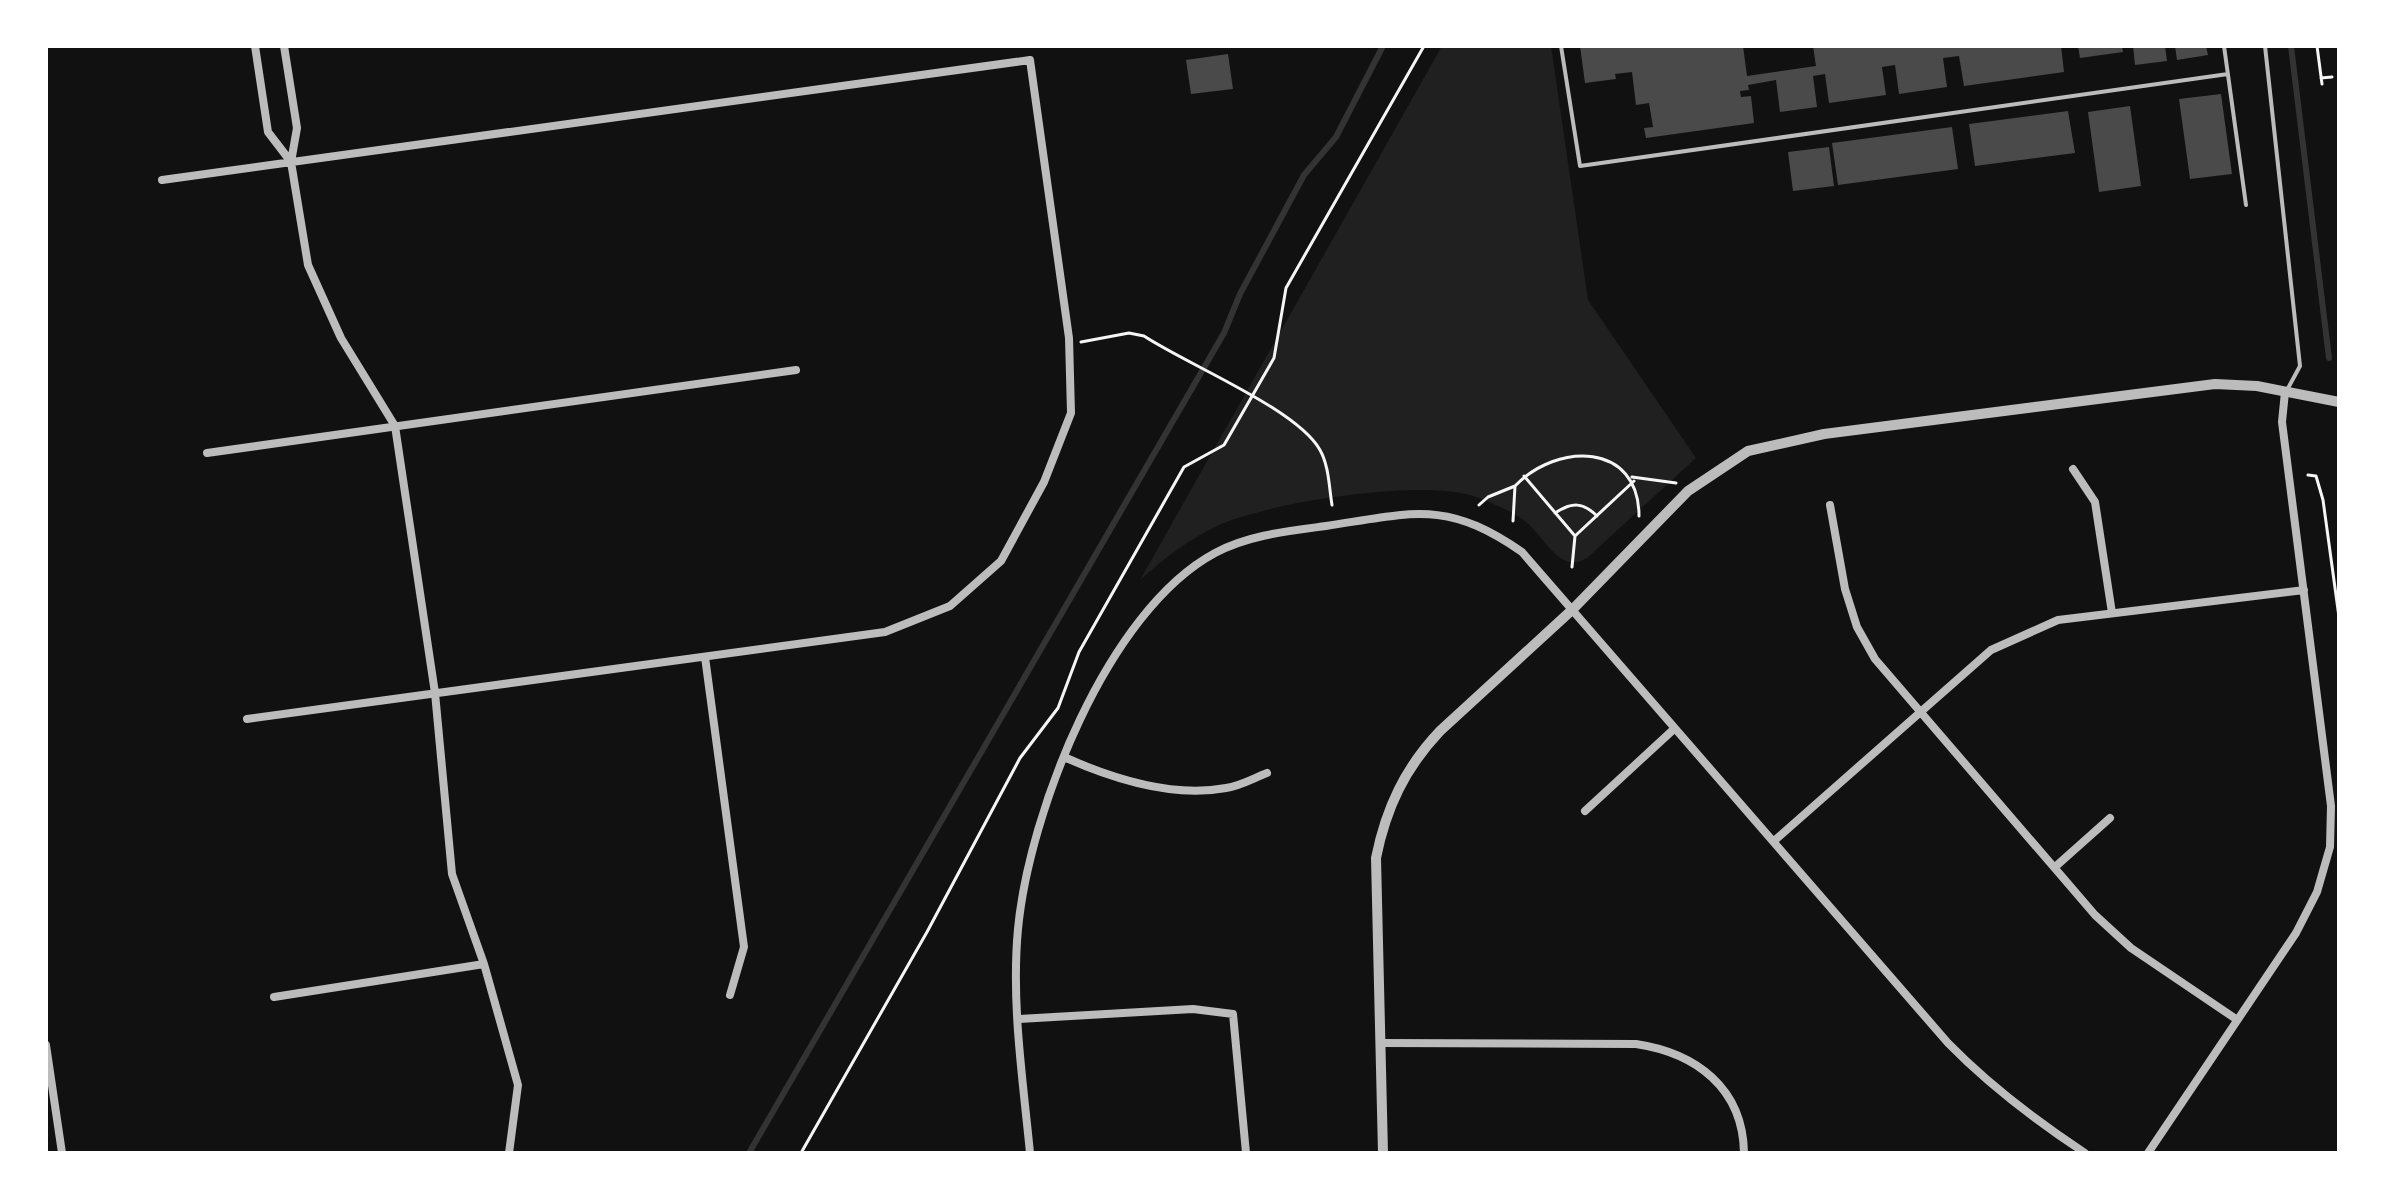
<svg xmlns="http://www.w3.org/2000/svg" width="2385" height="1199" font-family="'Varela Round',sans-serif">
<rect width="100%" height="100%" fill="#111"/>
<path fill="#202020" d="M1442,46H1551L1588,300L1696,458L1587,558C1581,561 1576,564 1569,562C1553,558 1539,532 1525,521C1509,510 1489,501 1470,495C1416,480 1271,502 1219,525C1189,539 1165,558 1140,580Z"/>
<g fill="none" stroke-linecap="round" stroke-linejoin="round">
<path stroke="#333" stroke-width="6" d="M2291,46L2329,358
M749,1153L1224,333L1240,294L1275,229L1304,175L1336,137L1383,46"/>
</g>
<path fill="#4a4a4a" d="M1580,46H1743L1747,76L1816,66L1813,46H2061L2064,72L1964,86L1959,56L1943,58L1947,87L1899,94L1895,65L1882,67L1886,95L1829,103L1825,74L1813,76L1817,107L1780,112L1776,80L1748,85L1749,90L1740,91L1741,97L1751,96L1754,123L1646,138L1644,128L1653,127L1649,103L1636,105L1632,72L1615,74L1616,79L1585,83Z
M2078,46H2122L2123,52L2080,58Z
M2133,46H2165L2167,61L2135,65Z
M2175,46H2206L2208,55L2177,60Z
M1228,54L1233,89L1191,94L1186,60Z
M2221,94L2232,174L2190,179L2179,99Z
M2130,106L2141,186L2099,192L2088,112Z
M2068,111L2075,153L1975,166L1969,124Z
M1952,127L1958,169L1838,185L1832,143Z
M1829,147L1834,186L1793,191L1788,152Z"/>
<g fill="none" stroke-linecap="round" stroke-linejoin="round">
<path stroke="#f5f5f5" stroke-width="3" d="M2317,46L2322,84
M2321,78L2332,77
M1081,342L1129,333L1144,336C1188,365 1297,409 1320,450C1329,466 1329,487 1332,505
M2308,475L2316,476L2323,500L2339,617
M1524,476L1575,536L1634,481
M1632,477L1676,483
M1515,486C1557,442 1639,442 1639,516
M1479,505L1488,497L1515,486L1513,521
M1555,513C1572,502 1583,502 1597,516
M1572,567L1575,536
M801,1153L927,932L1020,758L1058,708L1079,652L1184,467L1224,445L1274,358L1286,288L1424,46"/>
<path stroke="#bcbcbc" stroke-width="4" d="M1561,46L1580,166L2228,74
M2224,46L2246,205
M2265,46L2300,366L2287,390"/>
<path stroke="#bcbcbc" stroke-width="8" d="M255,46L268,132L291,162
M284,46L297,128L291,162L308,265L341,338L395,426L435,693L452,874L484,964L518,1085L509,1153
M162,180L1030,60L1069,338L1071,413L1044,482L1001,561L950,606L885,632L247,719
M207,453L796,370
M2073,469L2095,502L2112,613
M1830,505L1845,589L1857,627L1875,659L2095,915L2131,948L2236,1019
M705,657L744,947L730,995
M1064,757C1113,779 1172,798 1226,788C1240,786 1254,778 1267,773
M1585,811L1674,729
M1774,841L1991,650L2058,620L2304,590
M2055,867L2110,818
M274,997L484,964
M1019,1019L1193,1009L1233,1014L1246,1153
M1380,1043L1636,1044C1696,1053 1743,1088 1744,1153
M46,1045L62,1153
M1030,1153C1023,1080 1011,1003 1018,929C1029,813 1107,611 1215,553C1248,535 1289,531 1326,526C1412,513 1446,499 1522,552L1948,1043C1990,1086 2035,1120 2085,1153
M2148,1153L2296,933L2317,892L2330,847L2331,806L2282,422L2285,392"/>
<path stroke="#bcbcbc" stroke-width="10" d="M1383,1153L1376,858C1386,808 1405,768 1440,731L1573,609L1688,491L1748,451L1824,434L2215,384L2257,386L2339,402"/>
</g>
<rect width="2385" height="1199" fill="none" stroke="#ffffff" stroke-width="96"/>
</svg>
